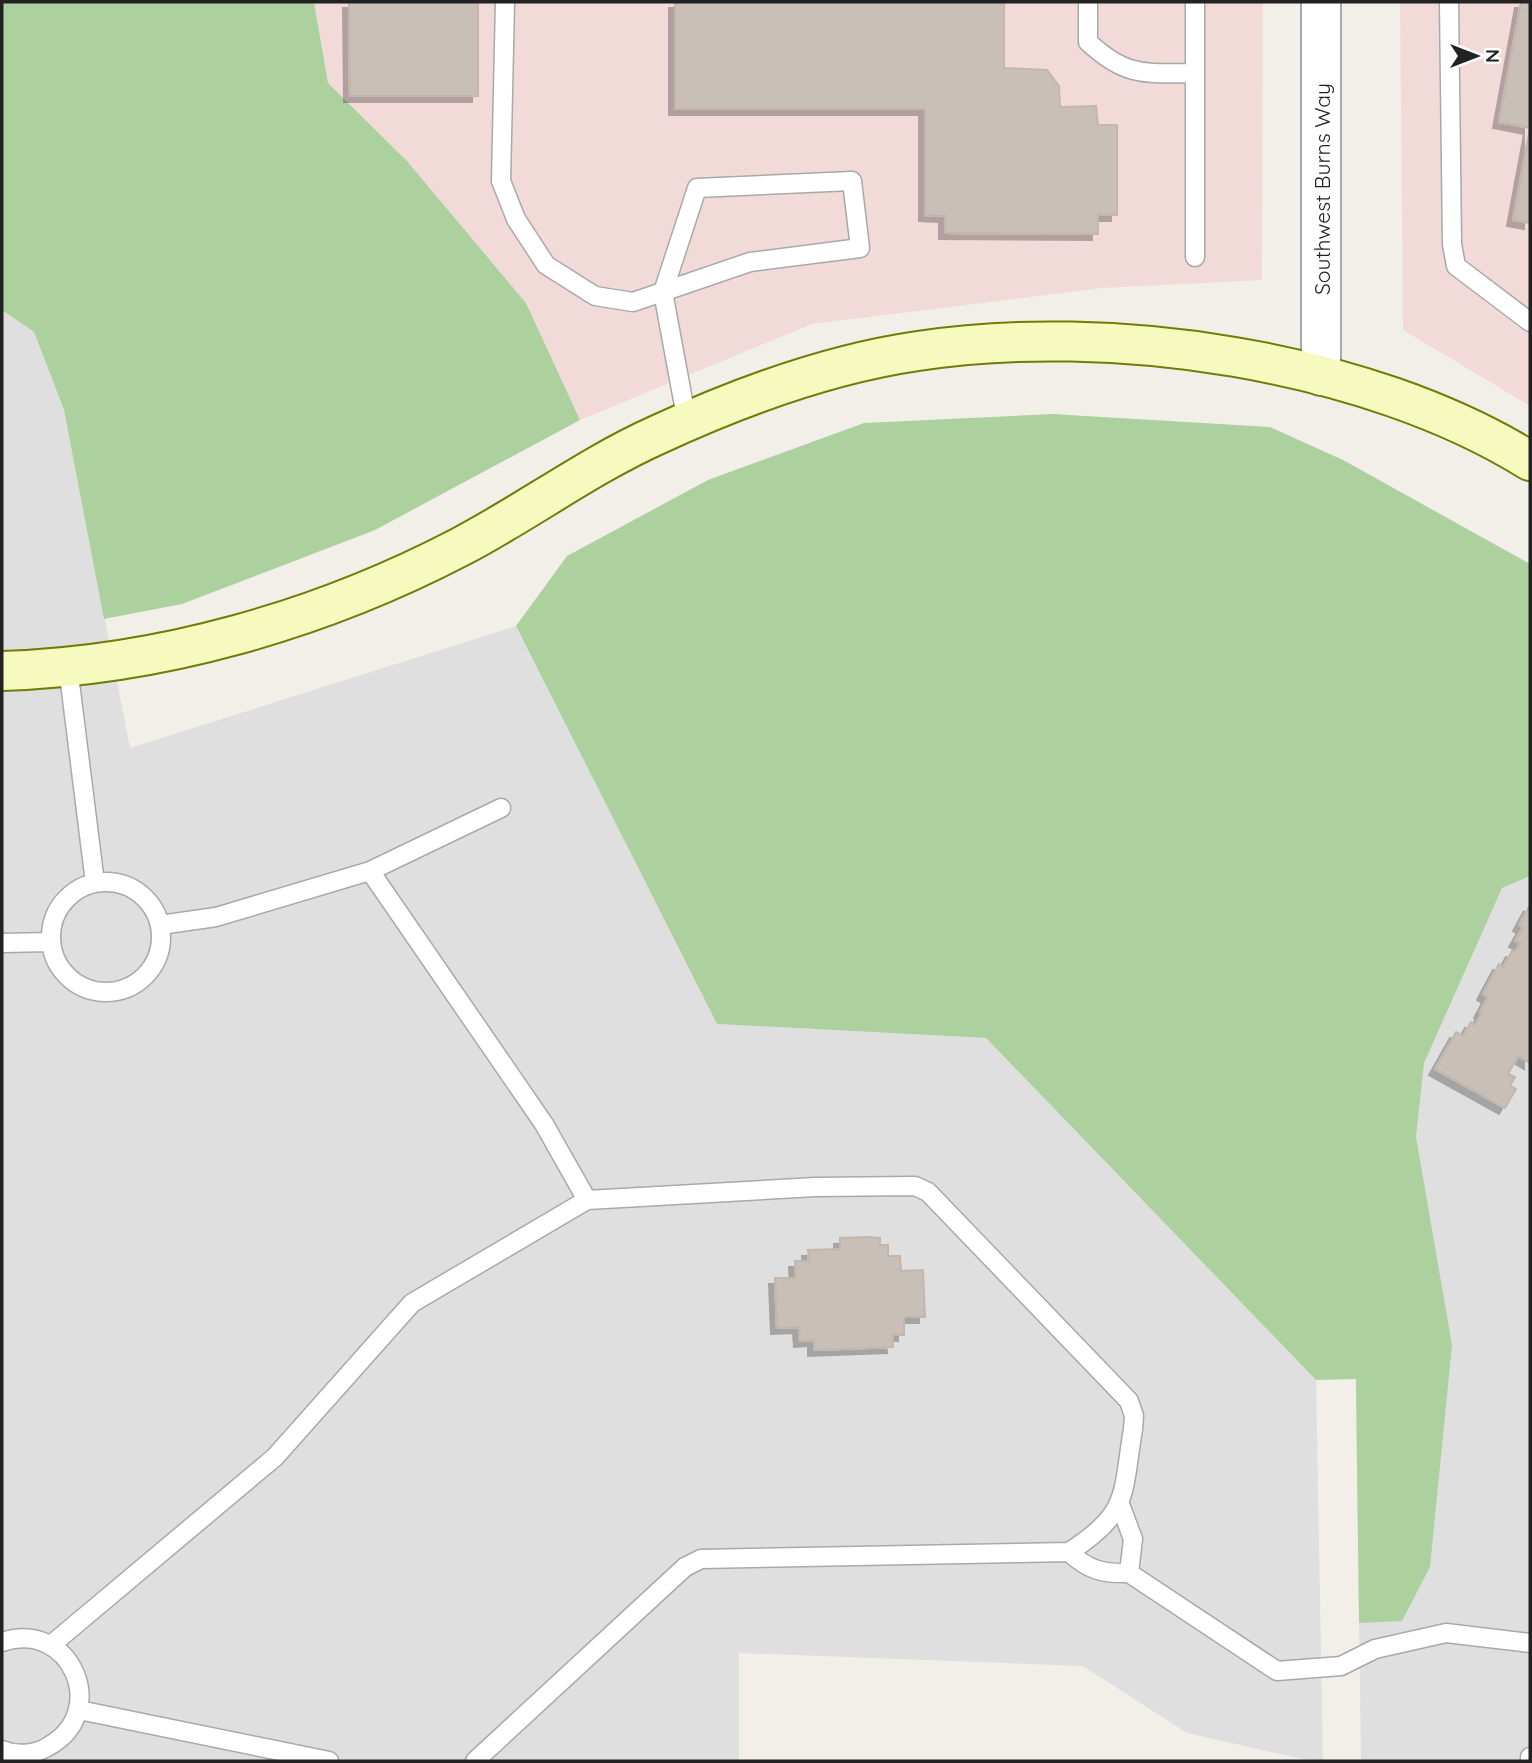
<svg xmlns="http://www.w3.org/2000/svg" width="1532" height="1763" font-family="Quicksand,sans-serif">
<defs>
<filter id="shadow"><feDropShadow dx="-6" dy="6" stdDeviation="0" flood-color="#0004"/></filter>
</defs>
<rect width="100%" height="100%" fill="#f2efe9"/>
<path fill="#e0dfdf" d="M2,310L34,332L64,410L130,748L516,626L717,1024L986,1038L1316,1380L1323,1761H1311L1187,1733L1083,1666L739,1653V1761H2Z
M1343,460L1530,564V1761H1361Z"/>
<path fill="#f2dad9" d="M314,2H1263L1262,280L1102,288L812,324L580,420L526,303L407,161L328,83Z
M1400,2H1530V406L1403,330Z"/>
<path fill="#add19e" d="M2,2H314L328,83L407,161L526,303L580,420L375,530L182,604L104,619L64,410L34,332L2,310Z
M1052,414L1270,427L1343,460L1530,564V876L1502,888L1424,1063L1416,1137L1452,1345L1430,1567L1402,1621L1359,1623L1356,1379L1316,1380L986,1038L717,1024L516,626L567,556L708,480L864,423Z"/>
<path fill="#c7bfb8" stroke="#c4b6ab" stroke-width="2" filter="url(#shadow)" d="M349,2H478V96H350Z
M675,2H1004V68L1047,70L1059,86L1060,107L1096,106L1098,125H1117V215H1098V234L945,233V216L925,215V109H675Z
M1521,2H1530V223L1513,220L1530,128L1499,122Z
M1530,905V1063L1518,1056L1508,1074L1515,1077L1510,1086L1516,1089L1505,1108L1435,1069L1456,1032L1463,1036L1471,1022L1475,1025L1482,1013L1480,1012L1488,997L1483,994L1499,964L1503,967L1512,951L1515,952L1520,943L1515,941L1523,927L1519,925Z
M867,1237L880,1238V1245H888V1256H900L901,1271L923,1270L925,1317H904V1335H892L893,1347L814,1350V1340L800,1341L799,1327L777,1328L775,1278H796L795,1261H809L808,1250L840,1249V1238Z"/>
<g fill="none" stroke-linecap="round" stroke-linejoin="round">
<defs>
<path id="service" d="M505,2L501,181L516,219L546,265L595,296L633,302L750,262L860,248L852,181L697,188L663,292L687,422
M1088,2V42C1127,78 1145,73 1195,73V2
M1449,2L1452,244L1456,266L1530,322
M1195,73V257
M68,667L95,883
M370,871L544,1124L587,1200
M51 937a55 55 0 1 1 110 0a55 55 0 1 1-110 0Z
M160,925L216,917L370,871L501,808
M2,943L51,942
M1121,1507L1133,1539L1129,1573
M1069,1552C1088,1570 1103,1574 1129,1573L1277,1671L1341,1666L1375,1649L1446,1633L1530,1643
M2,1642C70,1619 111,1711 49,1746C35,1755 17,1756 2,1750
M51,1645L275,1457L412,1303L587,1200L815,1187L915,1186L928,1192L1129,1401L1134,1416L1133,1429C1122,1495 1130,1513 1069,1552L701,1559L685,1567L475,1761
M79,1710L329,1761
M1530,1761V1757"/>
<path id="tertiary" d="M1321,376V2"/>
<path id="secondary" d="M2,671C160,666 320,620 460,547C527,512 588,466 657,435C739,397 828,364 918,351C1109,322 1366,359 1530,461"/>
</defs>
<use href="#service" stroke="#a9a9a9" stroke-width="21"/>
<use href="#tertiary" stroke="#a9a9a9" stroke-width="42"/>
<use href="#secondary" stroke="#707d05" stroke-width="42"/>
<use href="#service" stroke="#fff" stroke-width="18"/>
<use href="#tertiary" stroke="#fff" stroke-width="38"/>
<use href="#secondary" stroke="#f7fabf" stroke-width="38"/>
</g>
<g text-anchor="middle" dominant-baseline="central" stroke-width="5" stroke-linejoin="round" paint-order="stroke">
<g font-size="21" fill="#222" stroke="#fff">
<text transform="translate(1322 189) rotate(-90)">Southwest Burns Way</text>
</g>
</g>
<rect width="1532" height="1763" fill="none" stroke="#222222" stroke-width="7"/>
<g transform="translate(1476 56) rotate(90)" stroke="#ffffff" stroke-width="5" paint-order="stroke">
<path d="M0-5L12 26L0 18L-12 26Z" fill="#222222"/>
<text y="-10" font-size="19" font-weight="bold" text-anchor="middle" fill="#222222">N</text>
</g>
</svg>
